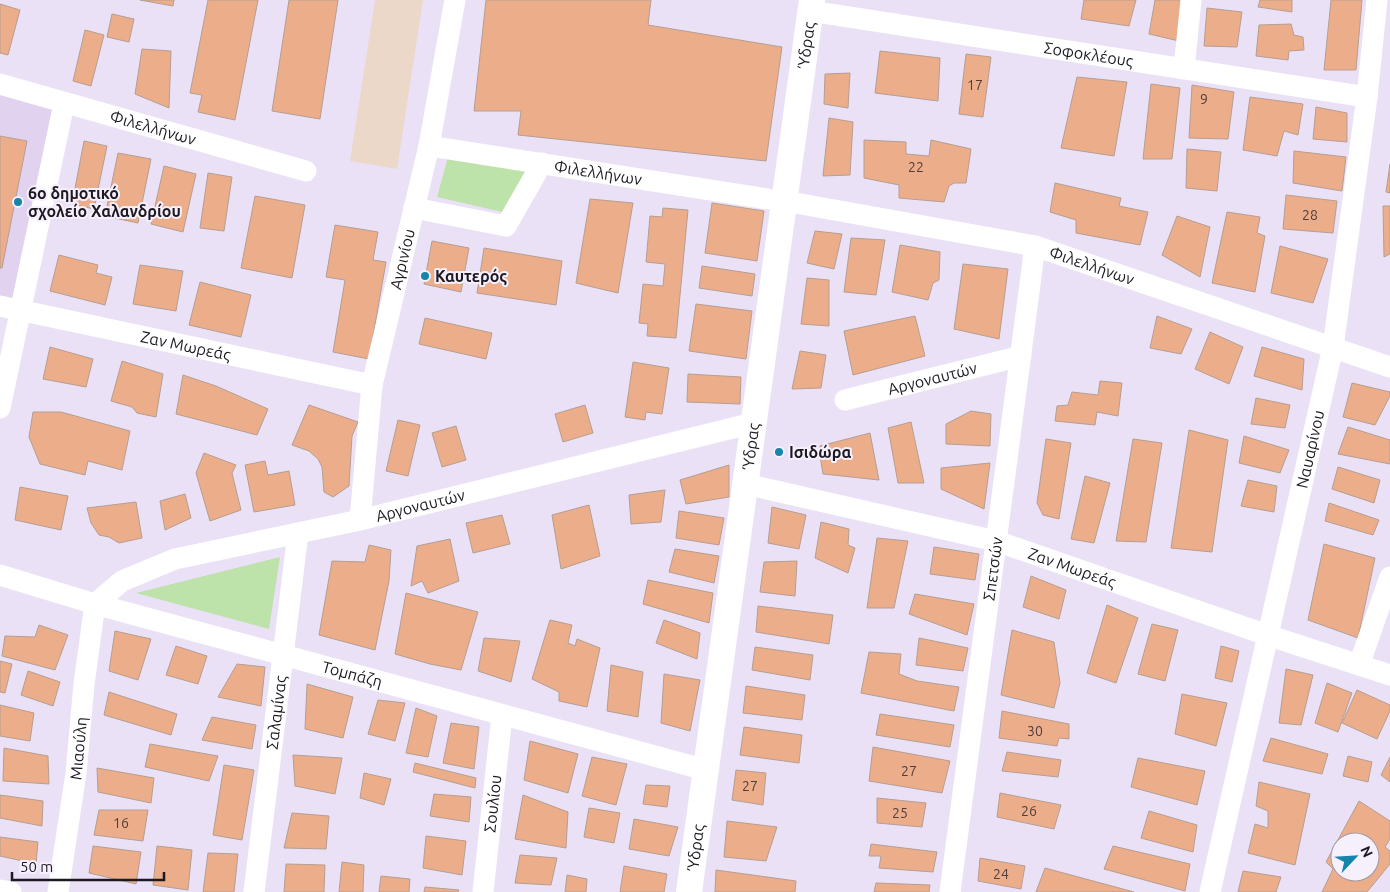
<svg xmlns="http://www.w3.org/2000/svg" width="1390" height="892" font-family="Ubuntu,sans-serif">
<rect width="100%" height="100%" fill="#ebe1f7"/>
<path fill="#e1d3f0" d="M0,94L56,106L16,302L0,298Z"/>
<path fill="#ebd8c8" d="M375,0H423L397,169L350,161Z"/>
<path fill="#bde3ab" d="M449,153L536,165L511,214L437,197Z
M280,557L269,629L136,593Z"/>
<path fill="#ecad8a" stroke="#b59e92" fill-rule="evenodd" d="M140,0H174L173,6Z
M208,0H258L235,120L198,112L202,95L190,93Z
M289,0H338L320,119L272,111Z
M486,0H651L648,25L782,47L766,161L518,135L521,111H474Z
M1084,0H1136L1129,26L1081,19Z
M1155,0H1184L1179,41L1149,34Z
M1260,0H1292V12L1258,7Z
M1331,0H1362L1356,70H1324Z
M0,4L20,10L8,55L0,53Z
M1207,8L1242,12L1237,47L1204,46Z
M112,14L134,19L129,42L107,37Z
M1291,24L1294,35L1303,37L1304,50L1289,51L1288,60L1256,56L1259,25Z
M85,30L104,35L91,86L73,81Z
M142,49L171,51L169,108L135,94Z
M880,51L940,58L938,101L875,93Z
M966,54L991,57L983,117L959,114Z
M850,73L848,108L824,104L825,74Z
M1077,77L1127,82L1114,156L1061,148Z
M1151,84L1180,88L1172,159H1143Z
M1192,85L1234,92L1228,139L1189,138Z
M1250,97L1303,104L1298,135L1284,131L1277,156L1243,150Z
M1316,107L1347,113V142L1313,139Z
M829,118L853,122L850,175L823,176Z
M0,136L27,141L2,268H0Z
M864,140L906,142V154L929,156L931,140L971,149L966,183H954L949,186L944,202L899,198V185L864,178Z
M84,141L107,146L94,209L72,204Z
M1187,149L1221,152L1217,191L1186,188Z
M1294,151L1346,157L1342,191L1293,183Z
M118,153L151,159L138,223L105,216Z
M1390,164V193L1386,192Z
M164,166L196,174L183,232L151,224Z
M208,173L232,177L224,231L200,228Z
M1055,183L1121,198L1119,206L1148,212L1140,245L1076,233V220L1050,212Z
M1286,195L1337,201L1333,233L1283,229Z
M255,196L305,205L292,278L241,268Z
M590,199L633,203L618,293L576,283Z
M712,203L764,211L757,261L705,253Z
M1383,206H1390V254L1384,257Z
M663,208L688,210L676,338L647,336L648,324L639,323L643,284L663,286L665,264L646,262L650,216L662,217Z
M1227,212L1260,217L1257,233L1265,236L1255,292L1212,283Z
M1177,216L1210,227L1200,277L1162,255Z
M335,225L378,232L373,260L386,262L369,359L333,352L345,280L326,277Z
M815,231L842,234L834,269L807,263Z
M851,238L885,240L876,295L844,292Z
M432,241L469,248L461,292L424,284Z
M900,245L940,252L939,280L933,283L928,300L892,292Z
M1280,246L1328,259L1313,303L1271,293Z
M484,248L562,261L556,305L477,293Z
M59,255L98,265L96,273L112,277L105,305L50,291Z
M963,264L1008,269L999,339L954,329Z
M140,265L183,271L176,311L133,304Z
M702,266L755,274L752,296L699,288Z
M807,278L829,280V326L801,324Z
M200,282L251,295L241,337L189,325Z
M696,304L752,311L746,359L689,351Z
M915,316L925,356L853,375L844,331Z
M1157,316L1192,329L1181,354L1150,348Z
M425,318L492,333L486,359L419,344Z
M1210,332L1243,347L1229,384L1195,369Z
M50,347L93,359L86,387L43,379Z
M1262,347L1304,359L1302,390L1254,376Z
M800,351L826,355L821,388L792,389Z
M122,361L163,374L156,417L137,413L132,407L111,401Z
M633,362L669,368L662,414L646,412L645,420L625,417Z
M688,374L741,377L740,404L687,402Z
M183,375L216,386L268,409L257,435L176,414Z
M1100,381L1122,383L1118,416L1097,412L1095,425L1055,421L1057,406L1068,405L1072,392L1098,395Z
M1352,383L1390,392V396L1375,425L1343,417Z
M1256,398L1290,405L1285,428L1251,424Z
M309,405L358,422L352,436L349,486L333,497L324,492L322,467L318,459L309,451L292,445Z
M585,405L593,433L563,442L555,414Z
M971,411L991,414L990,446L946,444V424Z
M33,412H61L130,431L122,470L88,461L85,475L40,464L29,437Z
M398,420L420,425L408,476L386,471Z
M911,422L924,483H898L888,428Z
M456,426L466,460L442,467L432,433Z
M1348,427L1390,440V464L1338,454Z
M1189,430L1228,440L1212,552L1171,548Z
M870,433L879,480L823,474L820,456V446Z
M1244,436L1289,450L1280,473L1239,463Z
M1046,439L1071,443L1059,519L1043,515L1037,503Z
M1133,439L1162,443L1146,542L1116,541Z
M204,453L236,465L232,473L241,510L210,521L196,473Z
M265,461L268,475L289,471L295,505L254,512L245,465Z
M990,463L984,509L941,489V468Z
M729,465V497L686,504L680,480Z
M1338,467L1380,480L1374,503L1332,489Z
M1085,476L1110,483L1094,543L1071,539Z
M1248,480L1277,486L1274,512L1241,506Z
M20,487L68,496L61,530L15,520Z
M665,490L661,522L631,524L629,495Z
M185,494L191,518L165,530L160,501Z
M136,502L142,538L119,543L109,537L99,535L91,523L87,508Z
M1329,503L1379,520L1373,535L1325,521Z
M589,505L600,556L561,569L552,515Z
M772,507L806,515L799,549L768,543Z
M679,511L724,518L719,545L676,538Z
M502,515L510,544L473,553L466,523Z
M821,522L849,529L848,545L855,548L848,573L815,558Z
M877,538L908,541L894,608H867Z
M450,539L459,581L428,593L422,581L411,586L417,546Z
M1324,544L1375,558L1358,638L1308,620Z
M369,545L391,550L389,581L375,650L319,635L332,561L365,562Z
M934,547L979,554L975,580L930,574Z
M675,549L719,556L714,583L669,572Z
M797,561L795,596L760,592L764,562Z
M1031,576L1066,590L1059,619L1023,607Z
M648,580L713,593L709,623L643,604Z
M406,593L478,612L461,670L430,664L395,654Z
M915,594L974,604L967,635L909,614Z
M1107,605L1138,618L1116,683L1087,673Z
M758,606L833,615L829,644L756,632Z
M550,620L572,625L568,643L575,646L577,639L600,648L587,707L559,701V692L532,679Z
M664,620L700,633L697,659L656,643Z
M1152,624L1178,630L1165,681L1138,674Z
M39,625L68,635L55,670L2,656L5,636L35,637Z
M1012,630L1054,642L1060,683L1054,708L1001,695Z
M115,631L151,639L138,680L109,671Z
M484,638L520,641L511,682L478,671Z
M919,638L968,648L963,671L916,665Z
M176,646L207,656L198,684L166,675Z
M1221,646L1239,651L1232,682L1215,678Z
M755,647L813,655L810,680L752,670Z
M869,652L901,654L899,674L917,681L959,687L954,711L861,693Z
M0,661L12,664L5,693L0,692Z
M237,664L265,667L261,706L218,697Z
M611,665L643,672L638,717L607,711Z
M1286,669L1313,675L1301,725L1279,723Z
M28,671L60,682L53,706L21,695Z
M664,674L700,680L690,731L661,723Z
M1327,683L1352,693L1338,732L1315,723Z
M307,684L353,697L343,738L305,729Z
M746,686L805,695L802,720L743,713Z
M1357,690L1390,705V711L1377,739L1342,723Z
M109,692L177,714L171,735L104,715Z
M1182,694L1227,703L1216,746L1175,734Z
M378,700L405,703L395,741L368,734Z
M0,705L34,713L30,741L0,736Z
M416,708L437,716L428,757L406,753Z
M1002,711L1069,724V739L1059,738L1057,746L999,738Z
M880,714L954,725L950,747L876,735Z
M212,717L256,725L252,749L202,740Z
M451,723L479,727L474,769L443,763Z
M744,727L802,735L799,763L740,755Z
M1271,738L1328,754L1322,774L1263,761Z
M530,741L578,754L568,793L524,780Z
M150,744L218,756L209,781L145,767Z
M873,747L950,761L942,793L869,781Z
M4,748L48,756L49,784L3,781Z
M1007,752L1061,760L1058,777L1002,771Z
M293,755L342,758L335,794L295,786Z
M1348,756L1372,762L1368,782L1343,776Z
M592,757L627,764L616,805L582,796Z
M1390,757V782L1381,775Z
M1138,758L1205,771L1197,805L1131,787Z
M415,763L476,778L475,788L413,772Z
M224,765L254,770L242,840L213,835Z
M97,768L154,778L151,803L98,792Z
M736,770L766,773L763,805L732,800Z
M364,773L391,779L384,805L360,798Z
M1259,782L1310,794L1295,865L1248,853L1255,824L1268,828V811L1256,806Z
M646,785L670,786L667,807L643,804Z
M1000,793L1061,805L1054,829L997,817Z
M434,794L471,797L469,822L430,816Z
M0,795L43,801L42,826L0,818Z
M523,795L568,812L566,848L515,839Z
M877,798L926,803L922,827L877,823Z
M1359,801L1390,821V839L1385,847L1390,851V864L1367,892H1322L1333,869L1326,862ZM1340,842H1370V872H1340Z
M589,808L620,813L614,843L584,837Z
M99,810H148L143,841L94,835Z
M1149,811L1197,825L1193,852L1141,838Z
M292,813L329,816L326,849L284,848Z
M634,819L678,827L669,856L629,849Z
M727,821L777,827L766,861L724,857Z
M426,836L466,841L462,875L423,868Z
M0,837L38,842L36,864L0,856Z
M871,844L937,852L933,872L879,868L881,856H869Z
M93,846L141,852L136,884L89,873Z
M157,846L192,850L188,890L153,885Z
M1113,846L1190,864L1185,891L1104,869Z
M208,853L238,854L234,892H203Z
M520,855L557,858L551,885L515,883Z
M980,858L1025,866L1021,889L978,881Z
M342,862L364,865L363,892H339Z
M286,864L325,865L324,892H284Z
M624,866L667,874L664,892H620Z
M1045,868L1134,892H1036Z
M716,870L796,881L795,892H715Z
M1243,871L1281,877L1276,892H1238Z
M567,875L587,879L586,892H565Z
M381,876L410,879L409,892H379Z
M876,883L930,885L929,892H874Z
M425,887L459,890L458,892H424Z"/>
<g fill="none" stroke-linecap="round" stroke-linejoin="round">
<g stroke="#fff" stroke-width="21">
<path id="s1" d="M810,11L1367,97"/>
<path d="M1184,69L1191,0"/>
<path id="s2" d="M0,84L306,171"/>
<path id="s3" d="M429,146L768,199"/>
<path id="s4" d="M784,201L1035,246L1390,367"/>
<path d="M414,208L506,226L542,163"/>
<path id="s5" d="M0,306L372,385"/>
<path id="s6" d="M845,400L1021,356"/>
<path d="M0,408L62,113"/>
<path id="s7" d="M745,484L996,541L1267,635L1390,675"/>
<path id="s8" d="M360,520L372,385L429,146L455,0"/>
<path id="s9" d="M0,575L95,604L706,770"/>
<path id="s10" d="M95,604L122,581L175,559L360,520L753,423"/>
<path d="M1359,665L1390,577"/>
<path d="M0,890L11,892"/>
<path id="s11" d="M58,892L76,773L84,684L95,604"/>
<path id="s12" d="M254,892L298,533"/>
<path id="s13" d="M483,892L502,715"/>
<path id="s14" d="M950,892L1035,246"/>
<path id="s15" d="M1210,892L1333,347L1367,97L1377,0"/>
</g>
<path stroke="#fff" stroke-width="26" id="s16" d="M689,892L812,0"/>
</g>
<g fill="#1585ac" stroke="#f6f0fd" stroke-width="2">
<circle cx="18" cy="202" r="5"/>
<circle cx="425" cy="276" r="5"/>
<circle cx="779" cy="452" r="5"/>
</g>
<g text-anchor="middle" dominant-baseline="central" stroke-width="4" stroke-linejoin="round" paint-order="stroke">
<g font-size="14" fill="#513e3b">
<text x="975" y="85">17</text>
<text x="1204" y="99">9</text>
<text x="916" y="167">22</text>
<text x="1310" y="215">28</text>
<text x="1035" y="731">30</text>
<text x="909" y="771">27</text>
<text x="750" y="786">27</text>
<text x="1029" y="811">26</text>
<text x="900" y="813">25</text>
<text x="121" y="823">16</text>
<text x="1001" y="874">24</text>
</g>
<g font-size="16" fill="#1d1921" stroke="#f6f0fd">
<text stroke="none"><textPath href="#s16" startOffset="855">Ύδρας</textPath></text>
<text stroke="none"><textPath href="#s1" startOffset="282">Σοφοκλέους</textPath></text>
<text stroke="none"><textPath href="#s2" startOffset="159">Φιλελλήνων</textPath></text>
<text stroke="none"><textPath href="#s3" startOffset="171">Φιλελλήνων</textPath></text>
<text stroke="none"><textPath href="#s8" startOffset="265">Αγρινίου</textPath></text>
<text stroke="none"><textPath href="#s4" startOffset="315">Φιλελλήνων</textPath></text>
<text stroke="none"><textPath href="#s5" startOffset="190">Ζαν Μωρεάς</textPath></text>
<text stroke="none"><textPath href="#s6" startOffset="90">Αργοναυτών</textPath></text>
<text stroke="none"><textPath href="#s16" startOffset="450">Ύδρας</textPath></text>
<text stroke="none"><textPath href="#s15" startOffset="454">Ναυαρίνου</textPath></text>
<text stroke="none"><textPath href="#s10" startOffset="344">Αργοναυτών</textPath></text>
<text stroke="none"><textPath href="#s7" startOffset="338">Ζαν Μωρεάς</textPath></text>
<text stroke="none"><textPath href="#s14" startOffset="326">Σπετσών</textPath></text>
<text stroke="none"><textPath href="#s9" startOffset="366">Τομπάζη</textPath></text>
<text stroke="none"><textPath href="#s12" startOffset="181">Σαλαμίνας</textPath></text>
<text stroke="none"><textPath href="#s11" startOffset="145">Μιαούλη</textPath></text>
<text stroke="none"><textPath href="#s13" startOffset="89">Σουλίου</textPath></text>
<text stroke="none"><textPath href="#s16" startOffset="45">Ύδρας</textPath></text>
</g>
<g font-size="16" font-weight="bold" fill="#1d1921" stroke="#f6f0fd" text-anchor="start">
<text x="28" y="193">6ο δημοτικό<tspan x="28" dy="18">σχολείο Χαλανδρίου</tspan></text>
<text x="435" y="276">Καυτερός</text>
<text x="789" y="452">Ισιδώρα</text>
</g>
</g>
<g transform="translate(1355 857) rotate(65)"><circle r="24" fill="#f6f0fd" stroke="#9f9aa5"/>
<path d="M0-4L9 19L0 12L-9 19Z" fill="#1585ac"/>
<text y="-8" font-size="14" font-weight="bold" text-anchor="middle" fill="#1d1921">N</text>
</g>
<path d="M12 872v8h152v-8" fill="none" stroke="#1d1921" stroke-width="2.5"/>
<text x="20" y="872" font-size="15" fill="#1d1921" stroke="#f6f0fd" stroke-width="4" paint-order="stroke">50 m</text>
</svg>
